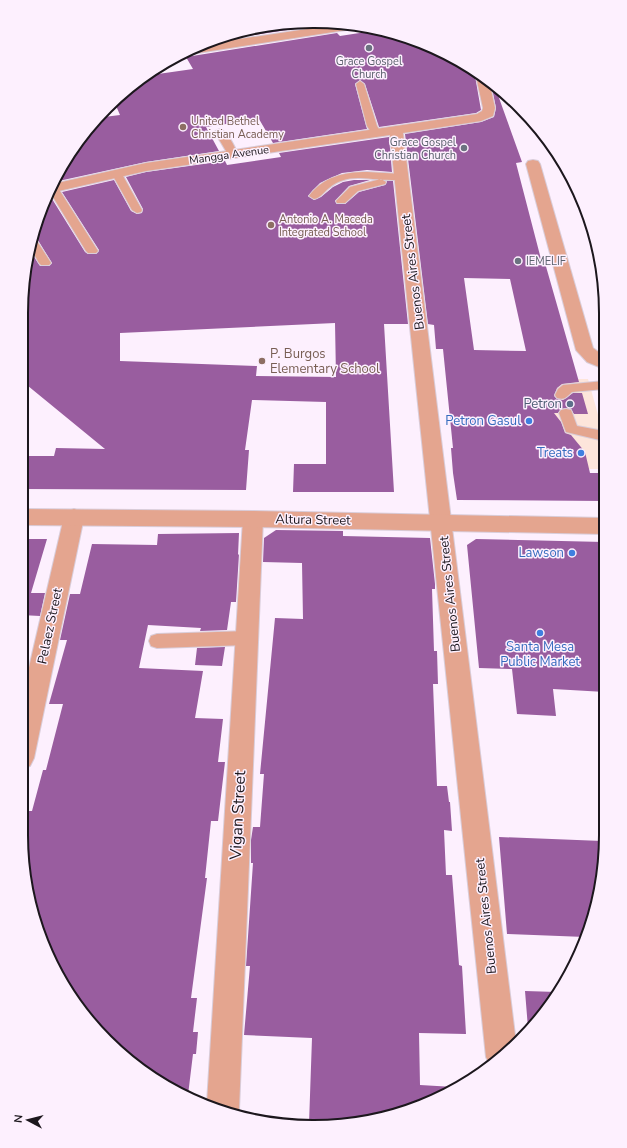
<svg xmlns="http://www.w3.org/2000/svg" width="627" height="1148" font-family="'Nunito Sans',sans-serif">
<rect width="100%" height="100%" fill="#fdf0fe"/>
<path fill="#fde5db" d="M516,379H588L604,436V469H535Z"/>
<path fill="#995d9f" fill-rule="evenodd" d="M294,22L326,23L328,24L208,42L238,31Z
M379,30L407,36L460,60L477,72L475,76L481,110L476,113L379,127L365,84L360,80L355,84L367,129L273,143L259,119L206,127L219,151L146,162L54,182L60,167L93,121L96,118L120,115L114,101L135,82L144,76L193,69L186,57L337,33L340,36Z
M491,83L494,84L522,162L516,163L542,263H545L579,382L562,384L557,388L554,396L557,399L563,400L573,393H582L588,414H574L571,409L566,408L561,409L558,413H554L561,422L565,433L571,435L585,452L590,473H599L604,487V501L457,500L453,473L451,448H453L443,349H436L434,325L428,324L405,134L481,122L494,117L496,108ZM464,278L510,279L526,351L474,350Z
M389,137L392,172L367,170L342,173L320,183L308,196L314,200L321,197L333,187L343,182L354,180H370L349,186L335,201L337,204H345L359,192L385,185L387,181H393L408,324H384L394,492H293L294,464H326V402L252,400L245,450H249L246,490L21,489V456H54L56,448L105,449L22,381V295L29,249L40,266H49L52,263L36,237L32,236L49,194L85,252L88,254H96L99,250L62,192L114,180L131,211L137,214L142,213L143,209L126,177L146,172L225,161L227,165L281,157L279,153ZM335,323L336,377L256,376L257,366L120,361V333Z
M276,530L343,531V536L430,538L435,584V589H432L434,651H437L438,684H433L437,786H447L449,802H450L452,831L444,830L446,875H452L459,965L462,966L466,1034L419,1033L420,1085L454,1087L426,1105L333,1126L309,1124L312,1038L244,1035L250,966H246L253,863H251V840L253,827H260L264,774H260L275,618L303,619L302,563L263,562L264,538Z
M239,533L238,555L239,554L236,602H231L227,630L200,631L201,628L148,625L139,668L203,671L195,718L223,719L218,762H225L218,821H211L205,878H207L191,998H197L193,1032H198L196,1054H193L188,1095L151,1078L82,1013L37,929L21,834L27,811H32L43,770H46L63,704H49L67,640H60L70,594H80L92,544L157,545L158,534Z
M21,539H47L31,593H45L40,616L21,615Z
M476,539L604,542L605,692L553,689L556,716L517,714L512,669L479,668L467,545Z
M225,647L222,666L195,665L197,648Z
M499,837L602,841L605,856L596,910L585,937L507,934Z
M525,991L557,992L528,1028Z"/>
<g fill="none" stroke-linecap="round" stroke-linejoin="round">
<defs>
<path id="service" d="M360,81L364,84L377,126L381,133L379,135H373L367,126L356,84Z
M219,129C228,131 234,146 238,154L237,156H229C224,148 220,140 214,132Z
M117,171L122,174L142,210L141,212L137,213L132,210L112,174Z
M367,172L402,174L407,177C402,183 368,178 358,178C347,178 337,181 329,188C324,192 320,198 314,199L309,196C323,177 344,172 367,172Z
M381,179L386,182L385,184L358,191L345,203H337L336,201L350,187Z
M53,185L58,188L98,251L96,253H88L86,251L50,192Z
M31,237L35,238L51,263L49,265H41L39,263L30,247Z
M604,381V389L572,392C566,397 566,400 557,398L555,395L558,389L563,385Z
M566,409L571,410L577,426L604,431V441L566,432L559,413L561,410Z
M247,631L253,633L255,638L253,643L247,645L157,648L151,646L149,641L151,636L157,634Z"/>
<path id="minor" d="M478,73L489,81L495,108L493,116L481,121L403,133L516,1043L507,1054L490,1065L486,1057L390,135L146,171L50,193L53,184L146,163L477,114L482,111L483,108L476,76Z
M533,160L538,161L540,164L593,348L604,356V369L587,362L576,350L526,164L528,161Z
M74,509L81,512L84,517L34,758L30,766L21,769V702L64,517L67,512Z
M253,511L260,514L263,519L239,1110L237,1116L207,1103L243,519L246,514Z"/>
<path id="tertiary" d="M347,23L364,26L359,28L185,55L181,53L200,45Z
M21,509L253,511L604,518V534L253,527L21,525Z"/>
</defs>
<use href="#service" stroke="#d9cdda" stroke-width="2"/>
<use href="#minor" stroke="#d9cdda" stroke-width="2"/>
<use href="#tertiary" stroke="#d9cdda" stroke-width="2"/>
<use href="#service" fill="#e4a58f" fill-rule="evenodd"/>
<use href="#minor" fill="#e4a58f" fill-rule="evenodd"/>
<use href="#tertiary" fill="#e4a58f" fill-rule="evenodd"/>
</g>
<g fill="#6b7280" stroke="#fdf0fe" stroke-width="1.5">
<circle cx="369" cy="48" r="4"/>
<circle cx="464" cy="148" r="4"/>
<circle cx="518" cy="261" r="4"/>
</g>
<g fill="#8d6e63" stroke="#fdf0fe" stroke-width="1.5">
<circle cx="183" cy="127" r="4"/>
<circle cx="271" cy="225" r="4"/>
<circle cx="262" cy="361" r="4"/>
</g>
<circle fill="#5c6f8a" stroke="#fdf0fe" stroke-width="1.5" cx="570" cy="404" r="4"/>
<g fill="#3f7fe0" stroke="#fdf0fe" stroke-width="1.5">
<circle cx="529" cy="421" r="4"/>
<circle cx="581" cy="453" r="4"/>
<circle cx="572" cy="553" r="4"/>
<circle cx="540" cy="633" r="4"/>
</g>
<g text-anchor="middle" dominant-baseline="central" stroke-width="3" stroke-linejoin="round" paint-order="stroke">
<g font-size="11" fill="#5b616d" stroke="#fdf0fe">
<text x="369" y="61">Grace Gospel<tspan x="369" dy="13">Church</tspan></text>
<text x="456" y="142" text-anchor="end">Grace Gospel<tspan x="456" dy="13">Christian Church</tspan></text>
<text x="526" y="261" text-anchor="start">IEMELIF</text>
</g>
<g font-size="11" fill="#785e54" stroke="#fdf0fe" text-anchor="start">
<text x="191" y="121">United Bethel<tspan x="191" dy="13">Christian Academy</tspan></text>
<text x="279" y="219">Antonio A. Maceda<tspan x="279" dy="13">Integrated School</tspan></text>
</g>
<g font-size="11" fill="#1c171d" stroke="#fdf0fe">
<text transform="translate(229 155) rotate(-8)">Mangga Avenue</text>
</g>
<g font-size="13" fill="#1c171d" stroke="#fdf0fe">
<text transform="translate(413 272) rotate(-97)">Buenos Aires Street</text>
<text transform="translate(313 520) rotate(1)">Altura Street</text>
<text transform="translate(450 594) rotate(-96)">Buenos Aires Street</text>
<text transform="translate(50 626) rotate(-78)">Pelaez Street</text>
<text transform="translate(486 916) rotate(-96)">Buenos Aires Street</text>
</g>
<g font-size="13" fill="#785e54" stroke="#fdf0fe" text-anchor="start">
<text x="270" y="354">P. Burgos<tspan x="270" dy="15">Elementary School</tspan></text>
</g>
<g font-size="13" fill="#4e5e75" stroke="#fdf0fe" text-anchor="end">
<text x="562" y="404">Petron</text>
</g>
<g font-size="13" fill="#366cbe" stroke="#fdf0fe" text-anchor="end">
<text x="521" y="421">Petron Gasul</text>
<text x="573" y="453">Treats</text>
<text x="564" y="553">Lawson</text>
<text x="540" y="647" text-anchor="middle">Santa Mesa<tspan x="540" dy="15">Public Market</tspan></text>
</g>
<g font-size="16" fill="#1c171d" stroke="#fdf0fe">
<text transform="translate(238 815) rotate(-87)">Vigan Street</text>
</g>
</g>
<path d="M0 0H627V1148H0ZM313 28H314A285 285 0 0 1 599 313V835A285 285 0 0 1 314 1120H313A285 285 0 0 1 28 835V313A285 285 0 0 1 313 28Z" fill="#fdf0fe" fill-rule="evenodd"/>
<path fill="none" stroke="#1c171d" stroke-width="2" d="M313 28H314A285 285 0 0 1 599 313V835A285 285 0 0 1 314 1120H313A285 285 0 0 1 28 835V313A285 285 0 0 1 313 28Z"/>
<g transform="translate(28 1120) rotate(277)" stroke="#fdf0fe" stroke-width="3" paint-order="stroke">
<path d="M0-3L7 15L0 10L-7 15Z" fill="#1c171d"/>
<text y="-6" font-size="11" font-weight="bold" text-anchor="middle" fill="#1c171d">N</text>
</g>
</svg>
